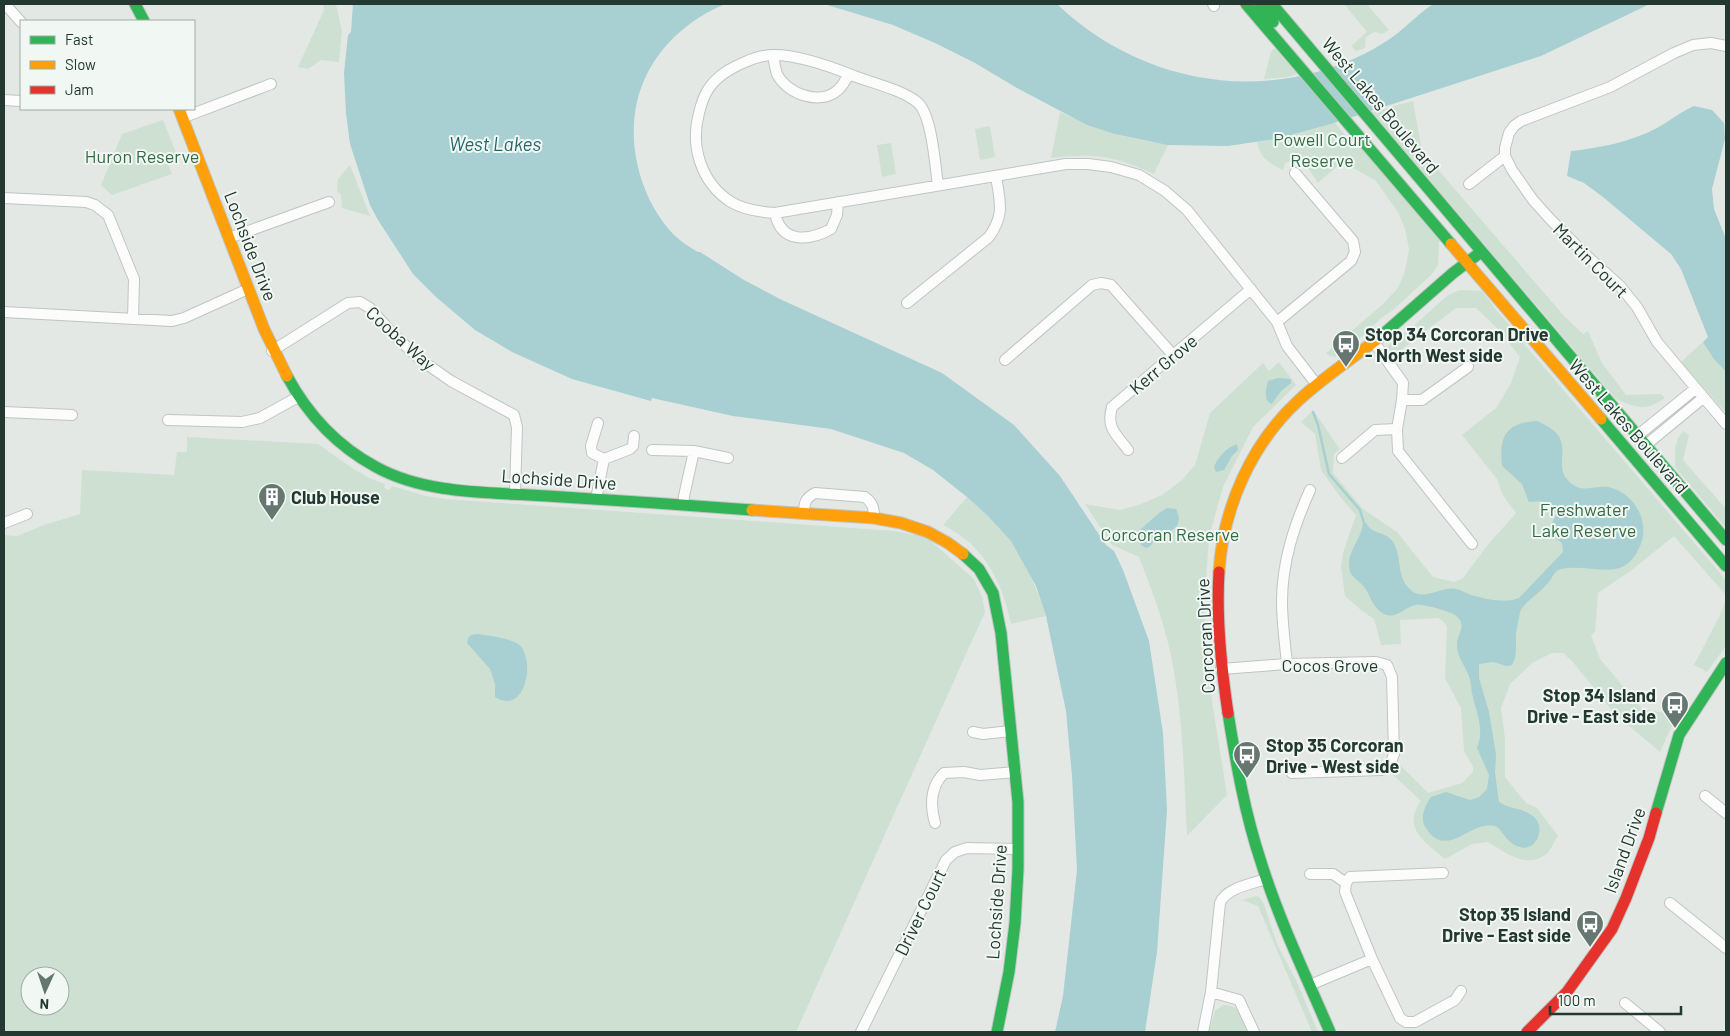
<svg xmlns="http://www.w3.org/2000/svg" width="1730" height="1036" font-family="Barlow,sans-serif">
<rect width="100%" height="100%" fill="#e3e8e5"/>
<path fill="#cee0d2" fill-rule="evenodd" d="M323,4H336L342,31L339,62L321,60L308,69L298,67L324,10Z
M1344,4H1367L1389,30L1382,34L1374,32L1366,37L1365,48L1356,51L1351,46L1367,32Z
M1275,48L1297,74L1288,77L1264,79L1271,52Z
M1413,101L1422,151L1564,316L1583,334L1588,331L1602,363L1626,395L1661,394L1665,398C1645,412 1637,408 1616,399L1372,112Z
M1060,112C1095,129 1129,139 1168,145L1154,174C1114,156 1095,153 1051,158Z
M163,120L179,160L168,164L172,174L112,195L101,185L122,134Z
M1335,123L1357,149L1360,147L1439,240L1438,265L1431,275L1393,310L1380,319L1364,335L1335,357L1330,356L1326,353L1383,304L1398,288L1405,271L1409,249L1405,229L1398,212L1375,180L1342,162L1318,183L1306,165L1297,160L1285,163L1283,170C1269,163 1260,158 1257,142L1276,139Z
M990,126L995,157L980,160L975,129Z
M891,143L896,174L882,177L877,145Z
M350,165L370,216L342,208L341,195L337,191L338,179Z
M1460,290L1482,291L1497,311L1525,343V345L1726,580V595L1674,536L1633,569L1598,593L1595,632L1591,635L1600,659L1642,709L1677,715L1660,752L1615,714L1572,661L1563,653H1552L1532,663L1510,684L1501,708L1505,739V777L1526,803L1537,808L1558,836C1554,842 1550,852 1545,855C1525,869 1505,852 1488,842L1472,844L1445,859C1426,842 1401,829 1421,801L1392,774L1400,765L1428,793L1462,783L1473,772V767L1464,751L1461,708L1445,678L1447,627L1443,621L1438,618L1400,620L1401,644L1381,645L1374,619L1362,611L1345,596L1341,567L1343,553L1356,515L1341,498L1321,470L1315,434L1301,422L1313,410L1340,449L1334,454L1333,473L1363,509L1397,532L1433,577L1454,582L1463,578L1486,547L1516,513L1503,496L1497,479L1462,435L1496,408L1511,383L1520,357L1499,330L1476,308H1456L1393,356L1387,346L1408,331L1448,295Z
M1703,342L1713,358L1726,372V413L1681,362Z
M1279,362L1296,385L1253,427L1223,487L1209,537L1204,606L1212,701L1227,795L1187,836C1184,774 1183,712 1170,651C1163,619 1151,588 1139,557L1112,545L1085,504L1120,510L1141,504L1162,495L1182,480L1195,465L1210,413L1263,363L1269,371Z
M1683,431L1689,435L1683,460L1726,509V528L1675,467V448L1678,438Z
M187,437L318,444L349,466L369,478L385,484L384,488L389,490L392,486L426,496L446,499L894,531L926,537L974,579L982,597L985,612L796,1032H4V535L17,536L44,525L80,514L82,470L174,475L177,452H187ZM30,976H60V1006H30Z
M967,497C982,511 1000,524 1011,541C1027,564 1037,590 1046,616L1011,624C1002,581 984,545 943,525Z
M1726,600V646L1707,672L1694,665L1718,619Z
M1256,896L1260,898L1264,904L1277,944L1297,982L1318,1032H1312L1258,906L1242,900Z
M1223,1005C1242,1005 1242,1017 1248,1032H1209L1215,1011Z"/>
<path fill="#a8cfd1" d="M353,4H725C692,18 664,41 647,74C621,125 635,193 673,234C680,241 689,247 698,252H700L744,280L782,300L942,373L1014,425L1060,476L1106,545L1114,551L1123,570L1149,641L1163,733L1167,810L1157,952L1145,1032H1055L1063,996L1077,870L1072,776L1066,711L1046,616L1036,586L1011,541L988,516L967,497L933,470L904,453L831,429L733,416L652,398L651,401L572,379L512,352L475,330L436,297L413,274L378,220L370,205L350,144L346,113L344,73L348,35L351,32Z
M824,4H1057C1139,83 1261,105 1364,54C1376,48 1389,40 1399,32C1407,26 1428,5 1435,4C1439,3 1445,4 1450,4C1465,4 1480,4 1495,4C1547,4 1599,4 1650,4L1541,56L1331,124L1276,139L1228,146L1167,145L1115,134L1087,125L1017,88L975,63L935,43L893,25Z
M1694,106L1712,110L1724,123L1725,139L1712,189L1714,209L1726,239V372L1713,358L1703,342L1708,337L1681,269L1671,254L1603,197L1584,183L1567,176L1571,151C1600,148 1630,142 1657,128C1670,121 1680,112 1694,106Z
M1278,378L1291,379V383L1281,391L1272,404C1263,402 1266,389 1268,381Z
M1537,421C1584,440 1546,464 1572,484C1582,493 1596,485 1608,487C1634,492 1651,522 1640,546C1624,583 1597,565 1568,568C1564,569 1560,568 1557,571C1553,574 1551,580 1548,583C1541,592 1526,601 1521,610C1519,615 1518,622 1517,628C1514,641 1519,653 1512,665L1507,666L1493,662L1479,664V678L1489,712L1496,754L1495,773L1499,802C1509,809 1524,808 1534,817C1546,827 1537,852 1520,847C1505,843 1502,828 1495,826C1472,819 1446,861 1426,828C1419,818 1425,806 1431,797L1446,792L1470,800L1479,797L1487,789L1489,775L1477,748C1485,728 1476,713 1472,693C1471,687 1471,680 1468,674C1465,666 1457,656 1457,646C1456,634 1469,625 1455,615C1449,611 1421,603 1415,605C1403,608 1394,622 1381,612C1372,606 1370,594 1364,587C1359,580 1349,577 1349,566C1348,550 1362,538 1363,523H1366C1372,535 1386,531 1393,542C1403,557 1395,578 1412,591C1425,601 1442,586 1456,589C1461,590 1466,593 1471,595C1487,599 1503,604 1519,598L1563,552L1562,543L1555,538L1550,528L1556,514C1548,500 1544,501 1529,502L1522,484L1502,466C1499,436 1506,423 1537,421Z
M1237,444L1238,450L1232,456L1224,470L1216,472L1214,467C1218,457 1226,448 1237,444Z
M1167,508L1176,509C1181,518 1180,528 1168,532C1166,532 1163,532 1160,533C1154,537 1154,545 1147,548L1142,546L1138,540L1140,530L1159,513Z
M476,634C486,635 509,638 518,644C536,656 527,717 495,697V684L490,669L467,643L468,638L471,635Z"/>
<g fill="none" stroke-linecap="round" stroke-linejoin="round">
<path stroke="#a8cfd1" stroke-width="2.5" d="M1313,412L1318,425L1329,474L1360,510L1364,523"/>
<defs>
<path id="street" d="M5,4L21,22
M1213,4L1214,6
M1726,46L1711,43L1693,45L1674,53L1610,87L1521,121L1514,126L1509,133L1505,148V156L1512,170L1533,200L1550,219L1587,256L1620,286L1637,307L1657,342L1726,424
M773,55C774,61 775,68 777,74C787,94 820,106 838,90C843,85 846,80 849,74
M4,100L21,101
M182,118L271,84
M1469,184L1505,156
M938,185C935,165 932,114 917,102C902,90 873,83 854,76C832,67 798,55 774,55C765,55 754,58 745,62C731,68 718,75 709,88C704,95 701,105 699,113C690,146 701,183 731,202C744,210 760,212 775,213L1066,164H1088L1111,167L1139,175L1165,191L1187,210L1277,322L1287,346L1317,385
M4,198L86,202L95,205L108,215L134,279L133,319
M775,213C781,244 809,241 831,229L837,215L838,202
M229,238L329,202
M907,303L989,237C1005,214 1000,203 996,176
M4,312L172,321L184,318L248,289
M1277,322L1351,261L1355,252L1353,241L1295,173
M1374,342L1403,383L1402,400L1397,429L1398,451L1472,544
M272,351L348,303L360,302L370,308L393,334L421,360L451,381L514,415L517,427L515,493
M1005,360L1092,285L1101,283L1111,285L1173,355
M1402,400H1422L1468,367
M4,412L72,415
M168,420L242,422L260,418L298,397
M598,423L591,446L592,453L604,459L630,449L633,446L634,436
M1637,436L1695,389
M1646,445L1703,398
M652,450L694,451L728,458
M1128,450C1116,434 1106,428 1112,407L1251,289
M1342,458L1375,430L1397,429
M596,499L604,459
M683,505L684,496L694,451
M804,513C804,502 806,498 815,493L865,497C873,503 874,508 874,518
M4,523L27,514
M1287,664C1285,643 1282,622 1282,602C1282,562 1294,526 1310,490
M1221,669L1287,664L1376,662L1387,665L1392,677L1394,754L1390,765L1381,770L1292,773
M973,732L983,734L1011,731
M1705,796L1726,813
M935,823C930,805 930,787 944,773L964,772L980,775L1016,772
M1310,874H1333L1346,883
M1670,903L1726,948
M1372,959L1345,892L1346,883L1350,877L1443,873
M1310,985L1372,959L1400,1018L1406,1022H1415L1455,1000L1461,991
M1211,992L1239,1000L1254,1032
M1625,1003L1660,1032
M861,1032L946,860L955,852L967,848L1018,849
M1203,1032L1211,992L1220,903C1226,888 1251,884 1266,879"/>
<path id="fast" d="M135,4L144,21
M1246,4L1451,244
M1260,4L1273,22
M1272,4L1726,540
M1380,337L1453,273L1481,252
M287,376C308,415 337,446 376,467C427,495 491,492 547,496C615,500 684,505 752,510
M1601,419L1726,566
M963,554L979,569L993,593L1001,633L1018,802V869L1015,923L1009,972L997,1032
M1228,713C1236,763 1245,814 1261,862C1279,920 1306,976 1330,1032
M1656,813L1679,735L1726,663"/>
<path id="slow" d="M179,109L264,329L287,376
M1451,244L1601,419
M752,510L874,518L901,523L928,532L948,543L963,554
M1219,572C1223,508 1251,444 1299,400C1324,377 1353,358 1380,337"/>
<path id="jam" d="M1219,572C1216,619 1221,666 1228,713
M1527,1032L1567,992L1612,929L1626,898L1649,838L1656,813"/>
</defs>
<use href="#street" stroke="#c0c5c2" stroke-width="12"/>
<use href="#fast" stroke="#bfc5c2" stroke-width="13"/>
<use href="#slow" stroke="#bfc5c2" stroke-width="13"/>
<use href="#jam" stroke="#bfc5c2" stroke-width="13"/>
<use href="#street" stroke="#fbfcfb" stroke-width="10"/>
<use href="#fast" stroke="#30b455" stroke-width="11"/>
<use href="#slow" stroke="#ff9f0a" stroke-width="11"/>
<use href="#jam" stroke="#e5322d" stroke-width="11"/>
</g>
<defs>
<symbol id="bus-pin" viewBox="-11 -11 22 30"><path d="M0 17L-7.5 6A9.5 9.5 0 1 1 7.5 6Z" fill="#667670" stroke="#f1f7f3"/><path d="M-5-6H5V4H4V6H2V4H-2V6H-4V4H-5ZM-3.5-4V0h7V-4ZM-3.5 1.2v1.5H-2V1.2ZM2 1.2v1.5H3.5V1.2Z" fill="#fff"/></symbol>
<symbol id="building-pin" viewBox="-11 -11 22 30"><path d="M0 17L-7.5 6A9.5 9.5 0 1 1 7.5 6Z" fill="#667670" stroke="#f1f7f3"/><path d="M-4-6H4V6H1V3H-1V6H-4ZM-2.5-4.3h1.7v1.8h-1.7ZM.8-4.3h1.7v1.8H.8ZM-2.5-1h1.7V.8h-1.7ZM.8-1h1.7V.8H.8Z" fill="#fff"/></symbol>
</defs>
<g fill-rule="evenodd">
<use href="#bus-pin" x="1330" y="328" width="32" height="43"/>
<use href="#building-pin" x="256" y="481" width="32" height="43"/>
<use href="#bus-pin" x="1659" y="689" width="32" height="43"/>
<use href="#bus-pin" x="1231" y="739" width="32" height="43"/>
<use href="#bus-pin" x="1574" y="908" width="32" height="43"/>
</g>
<g text-anchor="middle" dominant-baseline="central" stroke-width="4" stroke-linejoin="round" paint-order="stroke">
<g font-size="18" fill="#233831" stroke="#f1f7f3">
<text transform="translate(1381 105) rotate(50)">West Lakes Boulevard</text>
<text transform="translate(251 246) rotate(69)">Lochside Drive</text>
<text transform="translate(1591 260) rotate(45)">Martin Court</text>
<text transform="translate(401 338) rotate(42)">Cooba Way</text>
<text transform="translate(1163 364) rotate(-40)">Kerr Grove</text>
<text transform="translate(1629 426) rotate(49)">West Lakes Boulevard</text>
<text transform="translate(559 479) rotate(4)">Lochside Drive</text>
<text transform="translate(1205 636) rotate(-93)">Corcoran Drive</text>
<text x="1330" y="665">Cocos Grove</text>
<text transform="translate(1624 850) rotate(-70)">Island Drive</text>
<text transform="translate(996 902) rotate(-86)">Lochside Drive</text>
<text transform="translate(920 912) rotate(-64)">Driver Court</text>
</g>
<g font-size="18" fill="#326b44" stroke="#f1f7f3">
<text x="1322" y="139">Powell Court<tspan x="1322" dy="21">Reserve</tspan></text>
<text x="142" y="156">Huron Reserve</text>
<text x="1584" y="509">Freshwater<tspan x="1584" dy="21">Lake Reserve</tspan></text>
<text x="1170" y="534">Corcoran Reserve</text>
</g>
<g font-size="18" font-weight="bold" fill="#233831" stroke="#f1f7f3" text-anchor="start">
<text x="1365" y="334">Stop 34 Corcoran Drive<tspan x="1365" dy="21">- North West side</tspan></text>
<text x="291" y="497">Club House</text>
<text x="1656" y="695" text-anchor="end">Stop 34 Island<tspan x="1656" dy="21">Drive - East side</tspan></text>
<text x="1266" y="745">Stop 35 Corcoran<tspan x="1266" dy="21">Drive - West side</tspan></text>
<text x="1571" y="914" text-anchor="end">Stop 35 Island<tspan x="1571" dy="21">Drive - East side</tspan></text>
</g>
<g font-size="19" font-style="italic" fill="#24666e" stroke="#f1f7f3">
<text x="495" y="143">West Lakes</text>
</g>
</g>
<rect width="1730" height="1036" fill="none" stroke="#233831" stroke-width="10"/>
<rect x="20" y="20" width="175" height="90" fill="#f1f7f3" stroke="#9faba5"/>
<rect x="30" y="36" width="25" height="8" fill="#30b455" stroke="#9faba5"/>
<text x="65" y="45" font-size="15" fill="#233831">Fast</text>
<rect x="30" y="61" width="25" height="8" fill="#ff9f0a" stroke="#9faba5"/>
<text x="65" y="70" font-size="15" fill="#233831">Slow</text>
<rect x="30" y="86" width="25" height="8" fill="#e5322d" stroke="#9faba5"/>
<text x="65" y="95" font-size="15" fill="#233831">Jam</text>
<g transform="translate(45 991) rotate(183)"><circle r="24" fill="#f1f7f3" stroke="#9faba5"/>
<path d="M0-4L9 19L0 12L-9 19Z" fill="#667670"/>
<text y="-8" font-size="14" font-weight="bold" text-anchor="middle" fill="#233831">N</text>
</g>
<path d="M1550 1006v8h131v-8" fill="none" stroke="#233831" stroke-width="2.5"/>
<text x="1558" y="1006" font-size="15" fill="#233831" stroke="#f1f7f3" stroke-width="4" paint-order="stroke">100 m</text>
</svg>
